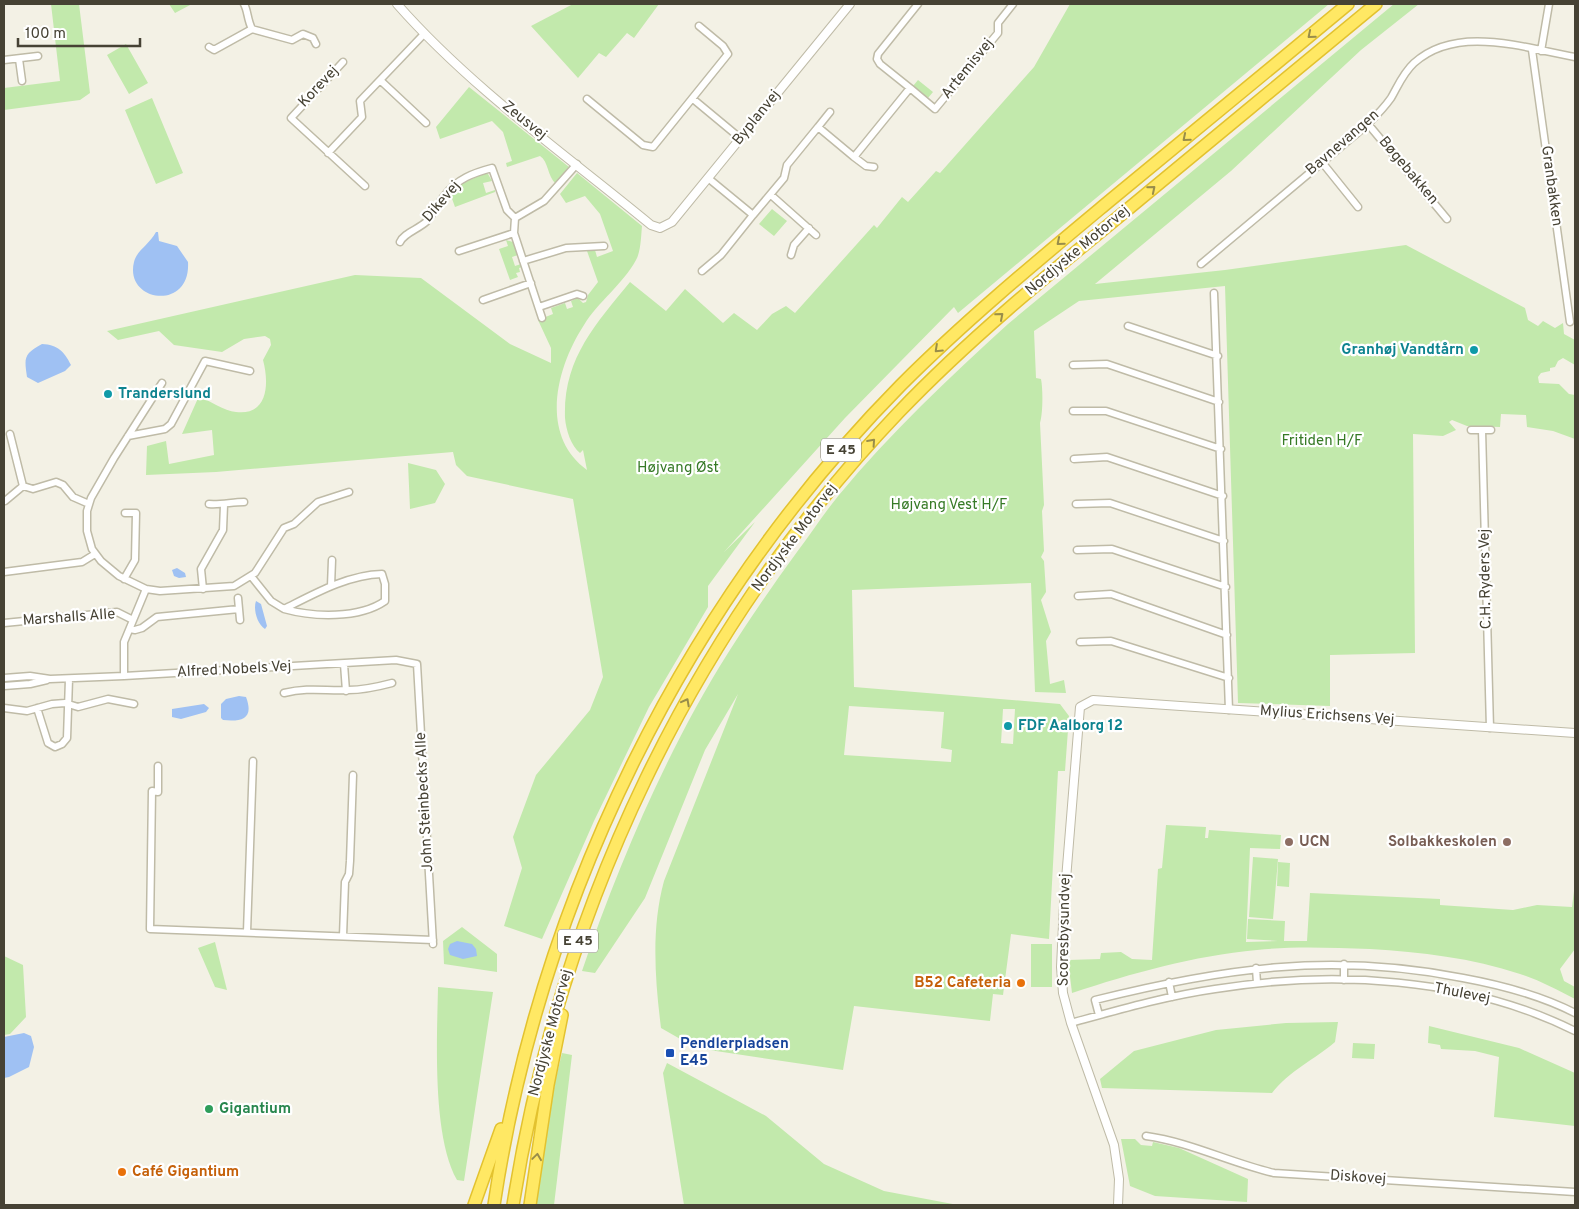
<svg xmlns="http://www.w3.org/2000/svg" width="1579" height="1209" font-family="Overpass,sans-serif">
<rect width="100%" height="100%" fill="#f3f1e5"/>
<path fill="#c2e9ac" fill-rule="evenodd" d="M51,4H79L90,93L80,100L4,110V88L60,81Z
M169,4H192L175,13Z
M573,4H659L634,38L627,33L606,57L599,53L578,78L531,26Z
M1070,4H1329L958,313L954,307L845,418L724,552L755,522L708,586V607L649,707L594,821L542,939L504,926L522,868L513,837L536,775L590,710L603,677L573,499L467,476L456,465L453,452L216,472L146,475L147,446L166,441L169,464L214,455L212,430L182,434L199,396C210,401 224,411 236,412C269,416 269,382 263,360L271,345L270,339L265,336L244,339L222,352L174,345L159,331L118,340L107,331L355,275L421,278L510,344L551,363V348L538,320L553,314L551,308L565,303L567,309L573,307L571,301L578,298L583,303L586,302L588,295L598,282L587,251L595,250L597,257L613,251L600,214L585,196L566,203L560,194L577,173L642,226C641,236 641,251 636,260C623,284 598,302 584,325C556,368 539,435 587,470L583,450L580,453C571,446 566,430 565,418C563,359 595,325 630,282L666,311L685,289L723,323L734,313L757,330L772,314L786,306L795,313L874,225L877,228L902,197L908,202L936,171L940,173L1034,67Z
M1394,4H1419L1361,50L1231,171L1095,284L1225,270L1406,245L1525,308L1528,320L1538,326L1543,321L1555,328L1563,323L1564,334L1575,340V365L1563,358L1558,361L1555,367L1550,368V371L1541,373L1538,377L1539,383L1559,384L1569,394L1575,395V439L1553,431L1527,427L1526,415L1501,414L1500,427L1467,426L1452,420L1449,422L1456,430L1443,436L1413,434L1415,653L1330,655V706L1238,703L1225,286L1079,301L1034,331L1036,378L1041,379C1043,389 1043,413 1040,423L1044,505L1042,511L1044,551L1041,557L1044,561L1046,592L1041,600L1051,632L1046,641L1050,684L1064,680L1066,693L1035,692L1031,583L852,590L854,687L1060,704L1069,716L1065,771H1058L1049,939L1011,934L1003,995L993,994L990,1021L854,1006L843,1070L696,1048L661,1028C655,979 651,929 664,881L738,694L705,750L645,898L595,973L582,971C619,863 667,750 728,653C750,618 773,585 797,552C811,534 824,513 839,495C890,433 949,378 1008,324ZM849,706L944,712L941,748L952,750L951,762L844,755ZM1003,709H1015L1013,744L1001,743Z
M126,44L148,83L129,94L107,55Z
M918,80L933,92L928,98L913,86Z
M469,87L569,167L556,184C547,176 549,162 540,156L507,167L506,163L512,161L503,132L492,121L440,139L436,127Z
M152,98L183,173L156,184L125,110Z
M485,173L488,174L492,181L483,183L486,193L495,190V192L455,207L450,193L459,185Z
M772,209L787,221L774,236L759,224Z
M506,240L513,242L518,255L512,257L515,266L521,264L522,267L519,268L520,272L516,273L518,277L510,280L499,249L508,246Z
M408,463L436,470L445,484L435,503L410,509Z
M1166,825L1206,827L1205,838H1208L1209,830L1281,835L1280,849L1250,848L1246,942L1278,941L1247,939L1248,919L1285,921L1284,941H1307L1310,893L1440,899V905L1513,910L1537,905L1572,907L1574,891L1575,949L1560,969L1564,981L1575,987V999C1557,990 1539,980 1520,974C1472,958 1421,952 1370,949C1333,948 1294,946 1257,950C1193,956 1133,973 1072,993L1068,960L1100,959L1101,953L1121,952L1132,959L1152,960L1158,869L1162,868Z
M1253,857L1278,859L1273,919L1249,917Z
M1278,862L1290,863L1289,887L1277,886Z
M462,927L497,954V972L444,964L443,941Z
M215,942L227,990L215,987L198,948Z
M1031,944H1052V987H1031Z
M4,956L23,965L26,1017L10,1034L4,1035Z
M438,987L493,992L464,1181L457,1180C432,1136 437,1039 438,987Z
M1338,1022L1335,1042C1315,1059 1288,1072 1272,1093L1102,1088L1100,1079L1134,1051L1216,1030L1286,1023Z
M1429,1026L1519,1048L1575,1073V1126L1494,1117L1499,1057L1475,1051L1441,1049L1440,1045L1428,1043Z
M1353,1043L1375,1044L1374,1059L1352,1058Z
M562,1053L572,1055L554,1205H536L555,1082Z
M667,1063L766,1116L824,1164L884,1191L958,1205H684L663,1073Z
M1121,1139H1135L1141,1145L1152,1146L1153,1142L1179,1148L1248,1179L1247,1202L1155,1196L1130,1186Z"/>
<path fill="#9fc1f3" d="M156,232H158L159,241L177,246L188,262C191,312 124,302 134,262C137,250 149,245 156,232Z
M42,344C58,345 64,351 71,365L65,371L38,383L27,377C24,357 24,354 42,344Z
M177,568L185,573L186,577L179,578L174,576L172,570Z
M256,601L261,604L267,626L265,629C257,624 253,609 256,601Z
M239,696L246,697C254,718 243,722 223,720L221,718V704L226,699Z
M204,704L209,708L206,712L181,719L172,717V709Z
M457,941L472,944L476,949L477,956L463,959L450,955L448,949L450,944Z
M24,1033L31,1036L34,1047L29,1067L9,1077L4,1078V1037Z"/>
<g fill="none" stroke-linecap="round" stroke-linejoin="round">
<defs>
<path id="minor" d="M244,4C248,11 247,19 252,29L292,40L303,34L313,38L316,44
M209,47L214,50L252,29
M1532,50L1570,322
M1541,51L1549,4
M19,59L22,81
M4,60L38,56
M343,62L291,118L365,186
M380,80L426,123
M910,88L935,109L998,33V23L1013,4
M587,99L643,145L653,147L728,54L723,46L699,26
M693,99L740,138
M1368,124L1447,219
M818,127L830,112
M328,153L362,117L360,101L424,34
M854,157L866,166L874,167
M1321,161L1358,207
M708,178L753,215L784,178L787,165L818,127L854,157L910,88L880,64L877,59L878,54L918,4
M771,195L816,235
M515,218L544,201L577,164
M400,242C404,233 419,229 427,221C434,213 438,203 445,195C457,179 473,173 492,168L507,210L515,218L514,233L542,318
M459,251L514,233
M791,255L794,245L809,228
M523,261L566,248L604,246
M1201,264L1368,124C1376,116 1384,108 1391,98C1398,86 1403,73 1414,63C1457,24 1524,48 1575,57
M702,271L721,255L753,215
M1214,293L1229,710
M483,300L531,283
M539,307L577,294L583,296
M1128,326L1218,356
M1073,365L1107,364L1219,402
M162,383L114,458L91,498L87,511V531L92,549L101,561L119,576L146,589L160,591L234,586L255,573L284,528L294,524L318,502L349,492
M1073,411H1106L1221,449
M1471,430H1491
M1482,430L1490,728
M10,434L23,486L33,489L56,482L63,485L73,497L89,504
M128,436L165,429L171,424L205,361L250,371
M1074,459L1107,457L1223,496
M5,501L23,486
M209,504C221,505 232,502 244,502
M1076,504L1110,503L1224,541
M1077,550L1112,549L1226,587
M4,572L82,562L95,554
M251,576L271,601L284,609C314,594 347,575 382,574L385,584V601C359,619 313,617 284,609
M124,579L135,560L136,513H125
M331,586L332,560
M203,589L201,569L223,530L224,505
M1078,596L1111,594L1227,635
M238,598L239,609
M4,623L117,612L133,620
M130,629L135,630L142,628L157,617L239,609L240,620
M1080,642L1111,641L1229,678
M344,664L346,691
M124,676V642L146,589
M4,678L30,676L50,679L124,676L396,660L417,664L433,944
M4,686L30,684L47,680
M284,693C309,687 325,691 348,690C363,690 377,687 392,683
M4,708L27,711L52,704L65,703L78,707L108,699L134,704
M37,708L48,743L55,747L62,744L67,738L69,679
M158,766V792L152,791L150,929L433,940
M247,932L253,761
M343,936L345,882L349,874L350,861L353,775
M1256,968L1257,983
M1344,980V964
M1169,982L1172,997
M1099,1015L1095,1000C1223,968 1331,952 1463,978C1501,985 1540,995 1575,1013
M1071,1023C1118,1010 1166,996 1215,989C1332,970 1467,977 1575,1031
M1146,1136C1190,1142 1231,1163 1274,1173L1575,1192"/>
<path id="tertiary" d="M397,4C471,88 565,154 651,225L660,228L672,222L850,4
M1118,1205L1119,1179L1114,1145L1071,1023L1063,993L1061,967L1064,904L1080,707L1093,700L1575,733"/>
<path id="motorway" d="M474,1205L501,1129
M494,1205C540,899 683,606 901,385C968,318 1041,258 1113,198C1192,133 1270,69 1348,4
M513,1205C560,909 691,630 899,412C968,340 1045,277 1122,214C1207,144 1291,74 1376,4
M530,1205L548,1085L562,1015"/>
</defs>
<use href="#minor" stroke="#bfbba7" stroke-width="9"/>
<use href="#tertiary" stroke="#bfbba7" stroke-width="10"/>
<use href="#motorway" stroke="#e3c22f" stroke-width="14"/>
<use href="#minor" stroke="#fff" stroke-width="6"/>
<use href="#tertiary" stroke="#fff" stroke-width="8"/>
<use href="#motorway" stroke="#ffe864" stroke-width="11"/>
</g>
<defs><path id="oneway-chevron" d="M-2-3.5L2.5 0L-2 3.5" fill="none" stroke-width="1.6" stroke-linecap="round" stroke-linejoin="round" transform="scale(1.25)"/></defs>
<g stroke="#998d4a">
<use href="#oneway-chevron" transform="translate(1311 35) rotate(140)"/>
<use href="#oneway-chevron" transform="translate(1186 138) rotate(140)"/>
<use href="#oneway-chevron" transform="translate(1152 189) rotate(-40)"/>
<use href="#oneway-chevron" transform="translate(1060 242) rotate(140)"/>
<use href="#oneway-chevron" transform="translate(1000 316) rotate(-41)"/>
<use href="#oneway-chevron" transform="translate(938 349) rotate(137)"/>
<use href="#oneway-chevron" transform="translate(872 442) rotate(-48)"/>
<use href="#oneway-chevron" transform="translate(686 702) rotate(-62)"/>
<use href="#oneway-chevron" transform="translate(537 1157) rotate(-82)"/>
</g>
<g fill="#0f9aa8" stroke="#fff" stroke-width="2">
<circle cx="1474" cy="350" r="5"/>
<circle cx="108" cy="394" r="5"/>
<circle cx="1008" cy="726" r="5"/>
</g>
<g fill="#8d6e63" stroke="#fff" stroke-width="2">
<circle cx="1289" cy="842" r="5"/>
<circle cx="1507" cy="842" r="5"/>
</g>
<g fill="#e8710a" stroke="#fff" stroke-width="2">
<circle cx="1021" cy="983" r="5"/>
<circle cx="122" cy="1172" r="5"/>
</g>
<rect fill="#1a4fb4" stroke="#fff" stroke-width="2" x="665" y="1048" width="10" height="10" rx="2.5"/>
<circle fill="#2e9e5b" stroke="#fff" stroke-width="2" cx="209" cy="1109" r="5"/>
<g text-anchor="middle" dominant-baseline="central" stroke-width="4.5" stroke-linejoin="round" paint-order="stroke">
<g fill="#fff" stroke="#7e7b71" stroke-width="1">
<rect x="821" y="438.5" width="40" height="23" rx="4"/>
<rect x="558" y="929.5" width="40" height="23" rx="4"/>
</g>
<g font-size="14" font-weight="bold" fill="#464234">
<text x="841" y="450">E 45</text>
<text x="578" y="941">E 45</text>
</g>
<g font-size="15" fill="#464234" stroke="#fff">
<text transform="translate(968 69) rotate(-51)">Artemisvej</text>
<text transform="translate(319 87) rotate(-47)">Korevej</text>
<text transform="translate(757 118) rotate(-51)">Byplanvej</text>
<text transform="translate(524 121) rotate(39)">Zeusvej</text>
<text transform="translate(1343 143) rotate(-41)">Bavnevangen</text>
<text transform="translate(1408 171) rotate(50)">Bøgebakken</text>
<text transform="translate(1551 186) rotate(82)">Granbakken</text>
<text transform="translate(442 202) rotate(-49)">Dikevej</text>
<text transform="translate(1078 251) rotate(-40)">Nordjyske Motorvej</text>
<text transform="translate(795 538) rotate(-53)">Nordjyske Motorvej</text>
<text transform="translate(1486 579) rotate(-91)">C.H. Ryders Vej</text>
<text transform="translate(69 618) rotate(-4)">Marshalls Alle</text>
<text transform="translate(234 670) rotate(-3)">Alfred Nobels Vej</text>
<text transform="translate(1327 716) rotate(4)">Mylius Erichsens Vej</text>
<text transform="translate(425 802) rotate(-93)">John Steinbecks Alle</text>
<text transform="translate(1065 930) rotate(-89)">Scoresbysundvej</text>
<text transform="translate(1462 994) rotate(11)">Thulevej</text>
<text transform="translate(551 1033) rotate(-75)">Nordjyske Motorvej</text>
<text transform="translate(1358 1178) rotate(4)">Diskovej</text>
</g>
<g font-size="15" font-weight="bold" fill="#0d838f" stroke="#fff" text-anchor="start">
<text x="1464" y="350" text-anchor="end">Granhøj Vandtårn</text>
<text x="118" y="394">Tranderslund</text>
<text x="1018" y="726">FDF Aalborg 12</text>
</g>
<g font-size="15" fill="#367a26" stroke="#fff">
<text x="1322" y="441">Fritiden H/F</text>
<text x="678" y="468">Højvang Øst</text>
<text x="949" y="505">Højvang Vest H/F</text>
</g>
<g font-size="15" font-weight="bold" fill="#785e54" stroke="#fff" text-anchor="start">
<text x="1299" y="842">UCN</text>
<text x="1497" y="842" text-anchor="end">Solbakkeskolen</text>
</g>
<g font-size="15" font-weight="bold" fill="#c56008" stroke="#fff" text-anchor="end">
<text x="1011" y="983">B52 Cafeteria</text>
<text x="132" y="1172" text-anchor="start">Café Gigantium</text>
</g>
<g font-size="15" font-weight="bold" fill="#164399" stroke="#fff" text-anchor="start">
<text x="680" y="1044">Pendlerpladsen<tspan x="680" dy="17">E45</tspan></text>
</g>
<g font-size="15" font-weight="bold" fill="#27864d" stroke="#fff" text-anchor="start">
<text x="219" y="1109">Gigantium</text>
</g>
</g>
<rect width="1579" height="1209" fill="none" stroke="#464234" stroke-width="10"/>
<path d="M18 38v8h122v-8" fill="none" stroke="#464234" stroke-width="2.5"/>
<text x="25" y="38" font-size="15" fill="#464234" stroke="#ffffff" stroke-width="4" paint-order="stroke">100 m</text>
</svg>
